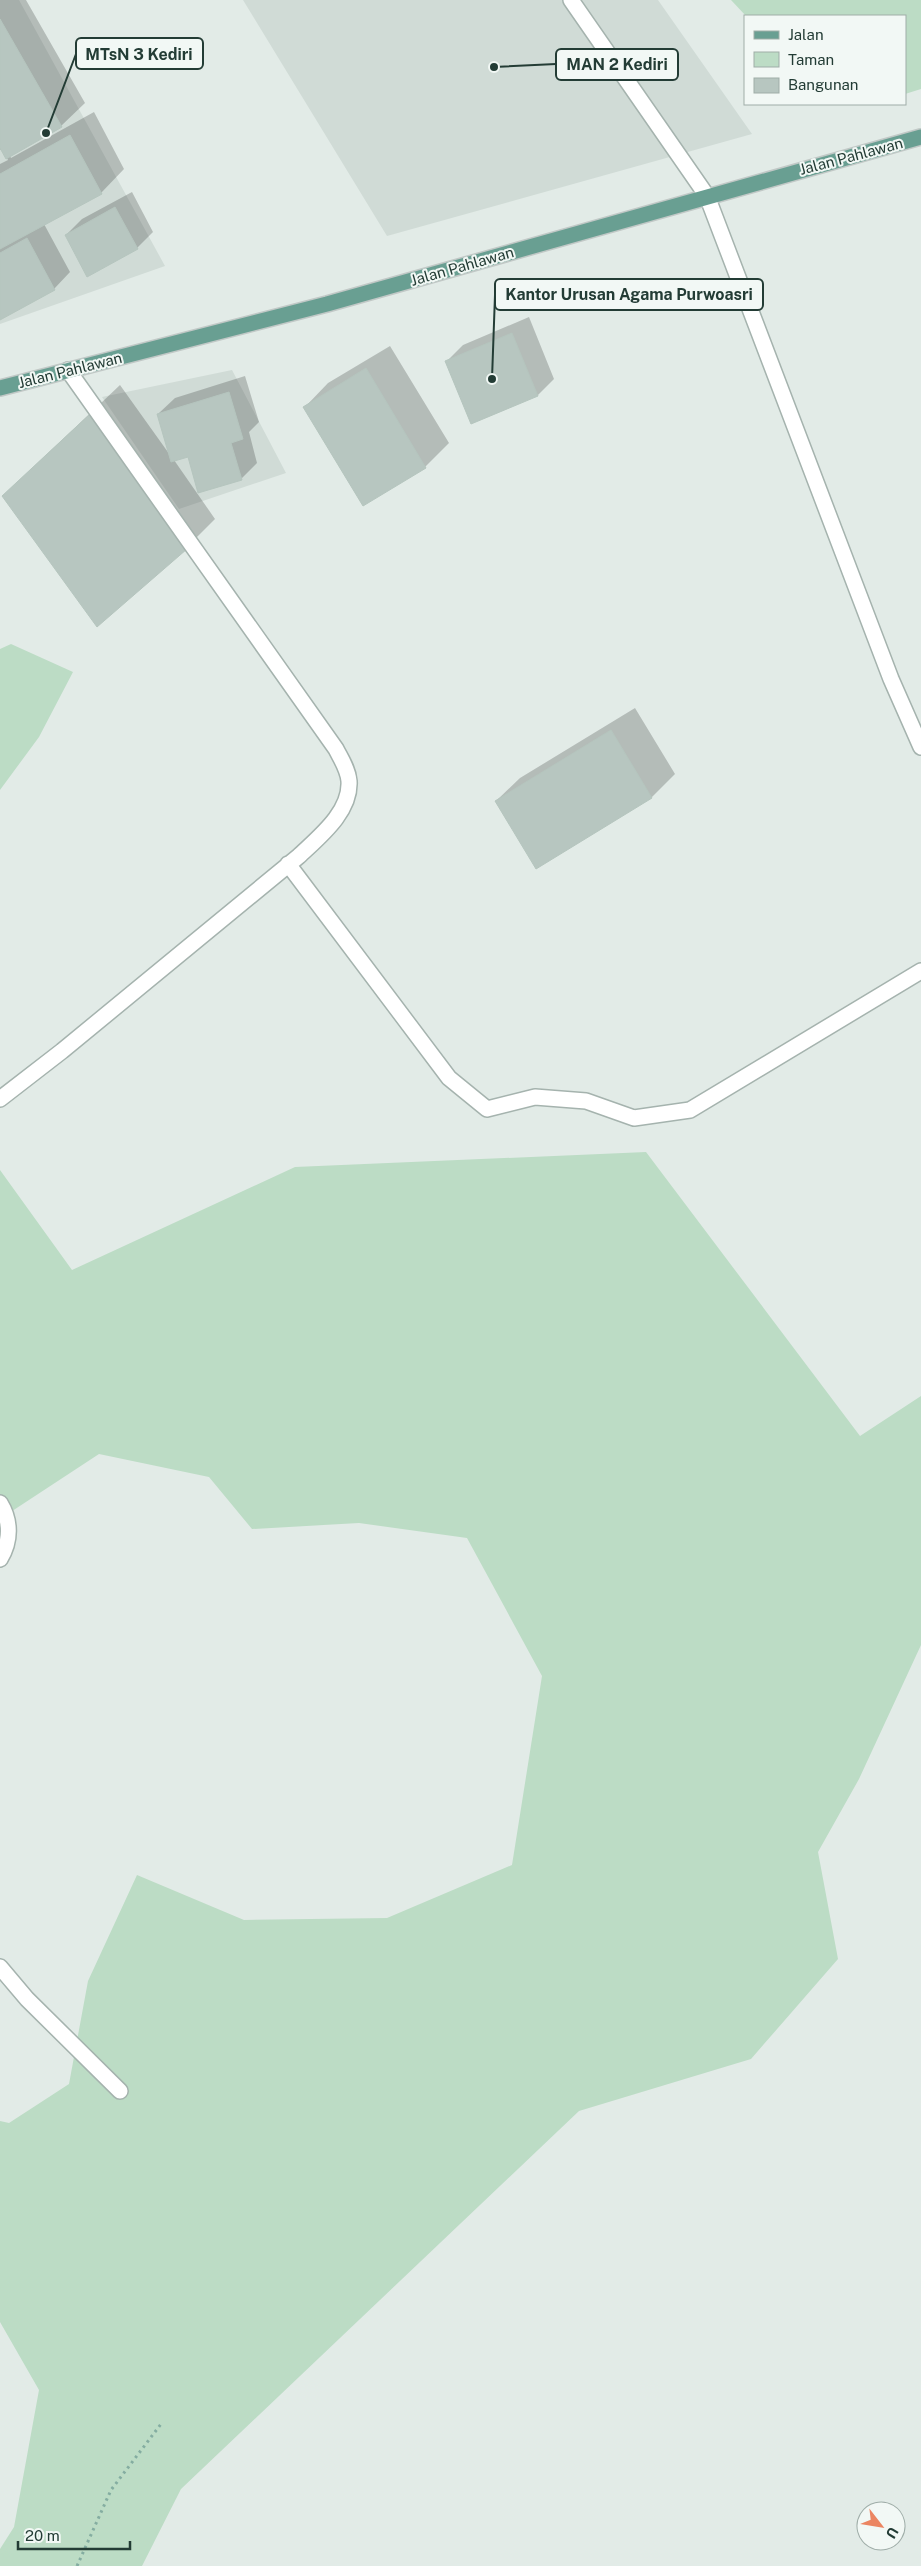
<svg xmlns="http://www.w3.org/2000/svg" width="921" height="2566" font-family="'Public Sans',sans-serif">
<rect width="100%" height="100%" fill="#e2ebe7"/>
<path fill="#d0dbd6" d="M0,0H19L165,266L0,324Z
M243,0H658L752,134L387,236Z
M232,370L286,473L179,509L102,397Z"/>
<path fill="#bcdcc5" d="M731,0H921V89L905,94V16H746Z
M11,644L73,672L39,737L0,790V649Z
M646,1152L860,1436L921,1396V1645L859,1779L818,1852L838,1959L751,2059L579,2111L181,2489L142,2566H0V2549L14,2527L39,2390L0,2322V2121L9,2123L69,2084L88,1981L137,1875L244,1920L387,1918L512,1865L542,1676L467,1538L359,1523L252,1529L209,1477L99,1454L0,1519V1170L72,1270L295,1167Z"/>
<path fill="#0003" d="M0,0H26L85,103L61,126L10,156L11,158L94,112L124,169L101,193L44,224L70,272L54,289L0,318V164L8,160L2,149L0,150Z
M132,192L153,232L137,248L66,235L82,219Z
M529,317L554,379L538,395L472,423L447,361L463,345Z
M390,346L449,443L425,467L305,407L328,383Z
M245,376L259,422L249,432L257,463L241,479L188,455L174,460L215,519L186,548L3,496L120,385L170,455L158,414L175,398Z
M635,708L675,774L652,797L496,801L520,778Z"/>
<path fill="#b7c6c0" stroke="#b5c5be" d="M0,19L62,127L6,159L0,148Z
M70,135L102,194L0,249V174Z
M115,207L138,249L87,277L65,235Z
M27,238L55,290L0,320V253Z
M512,333L538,396L471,424L445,361Z
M366,368L426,468L363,506L303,407Z
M229,392L243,439L231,443L242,480L198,493L188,457L171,462L157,414Z
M90,414L187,549L97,627L2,496Z
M611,730L652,798L536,869L495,801Z"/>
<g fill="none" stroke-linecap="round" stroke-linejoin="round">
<defs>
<path id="minor" d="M571,0L707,196L891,679L921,747
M288,864L449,1078L487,1109L535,1097L586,1101L634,1118L690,1110L921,971
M0,1099L62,1051L299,856C319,837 351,812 349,781C348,769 341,759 336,749L68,370
M0,1503C11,1521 11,1541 0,1559
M0,1967L27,1999L120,2091"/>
<path id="major" d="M0,388L327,304L921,137"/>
</defs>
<use href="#minor" stroke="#a5b3ae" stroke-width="18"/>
<use href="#major" stroke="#c1c8c6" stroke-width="18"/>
<path stroke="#84ada1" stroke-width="3" stroke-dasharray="2.5 4" stroke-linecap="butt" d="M77,2566L111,2490L161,2424"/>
<use href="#minor" stroke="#fff" stroke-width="15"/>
<use href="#major" stroke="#699f92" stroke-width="15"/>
</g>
<g text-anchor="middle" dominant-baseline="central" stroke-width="4" stroke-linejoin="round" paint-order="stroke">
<g font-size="15" fill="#233c35" stroke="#f2f8f5">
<text transform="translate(851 156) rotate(-15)">Jalan Pahlawan</text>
<text transform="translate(462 266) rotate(-16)">Jalan Pahlawan</text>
<text transform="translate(70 370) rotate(-14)">Jalan Pahlawan</text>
</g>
</g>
<path fill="none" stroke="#233c35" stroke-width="2" d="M46 133L76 54M494 67L556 64M492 379L495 295"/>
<g fill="#233c35" stroke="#f2f8f5" stroke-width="2">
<circle cx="46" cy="133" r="5"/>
<circle cx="494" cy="67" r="5"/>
<circle cx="492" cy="379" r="5"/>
</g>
<g fill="#f2f8f5" stroke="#233c35" stroke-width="2">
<rect x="76" y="38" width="127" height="31" rx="5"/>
<rect x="556" y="49" width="122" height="31" rx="5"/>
<rect x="495" y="279" width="268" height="31" rx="5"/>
</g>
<g font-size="16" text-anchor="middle" font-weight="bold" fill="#233c35">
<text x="139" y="60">MTsN 3 Kediri</text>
<text x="617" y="70">MAN 2 Kediri</text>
<text x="629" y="300">Kantor Urusan Agama Purwoasri</text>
</g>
<rect x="744" y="15" width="162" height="90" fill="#f2f8f5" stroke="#9fada8"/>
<rect x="754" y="31" width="25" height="8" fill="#699f92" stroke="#9fada8"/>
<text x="788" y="40" font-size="15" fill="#233c35">Jalan</text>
<rect x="754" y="52" width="25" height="15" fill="#bcdcc5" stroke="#9fada8"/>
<text x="788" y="65" font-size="15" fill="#233c35">Taman</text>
<rect x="754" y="78" width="25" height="15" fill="#b7c6c0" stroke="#9fada8"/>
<text x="788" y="90" font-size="15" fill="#233c35">Bangunan</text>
<g transform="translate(881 2526) rotate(121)"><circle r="24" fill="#f2f8f5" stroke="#9fada8"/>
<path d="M0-4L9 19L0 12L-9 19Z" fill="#eb8561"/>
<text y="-8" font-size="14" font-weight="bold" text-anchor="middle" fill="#233c35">U</text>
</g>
<path d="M18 2541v8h112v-8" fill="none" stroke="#233c35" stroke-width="2.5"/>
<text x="25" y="2541" font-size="15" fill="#233c35" stroke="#f2f8f5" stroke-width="4" paint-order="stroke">20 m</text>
</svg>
